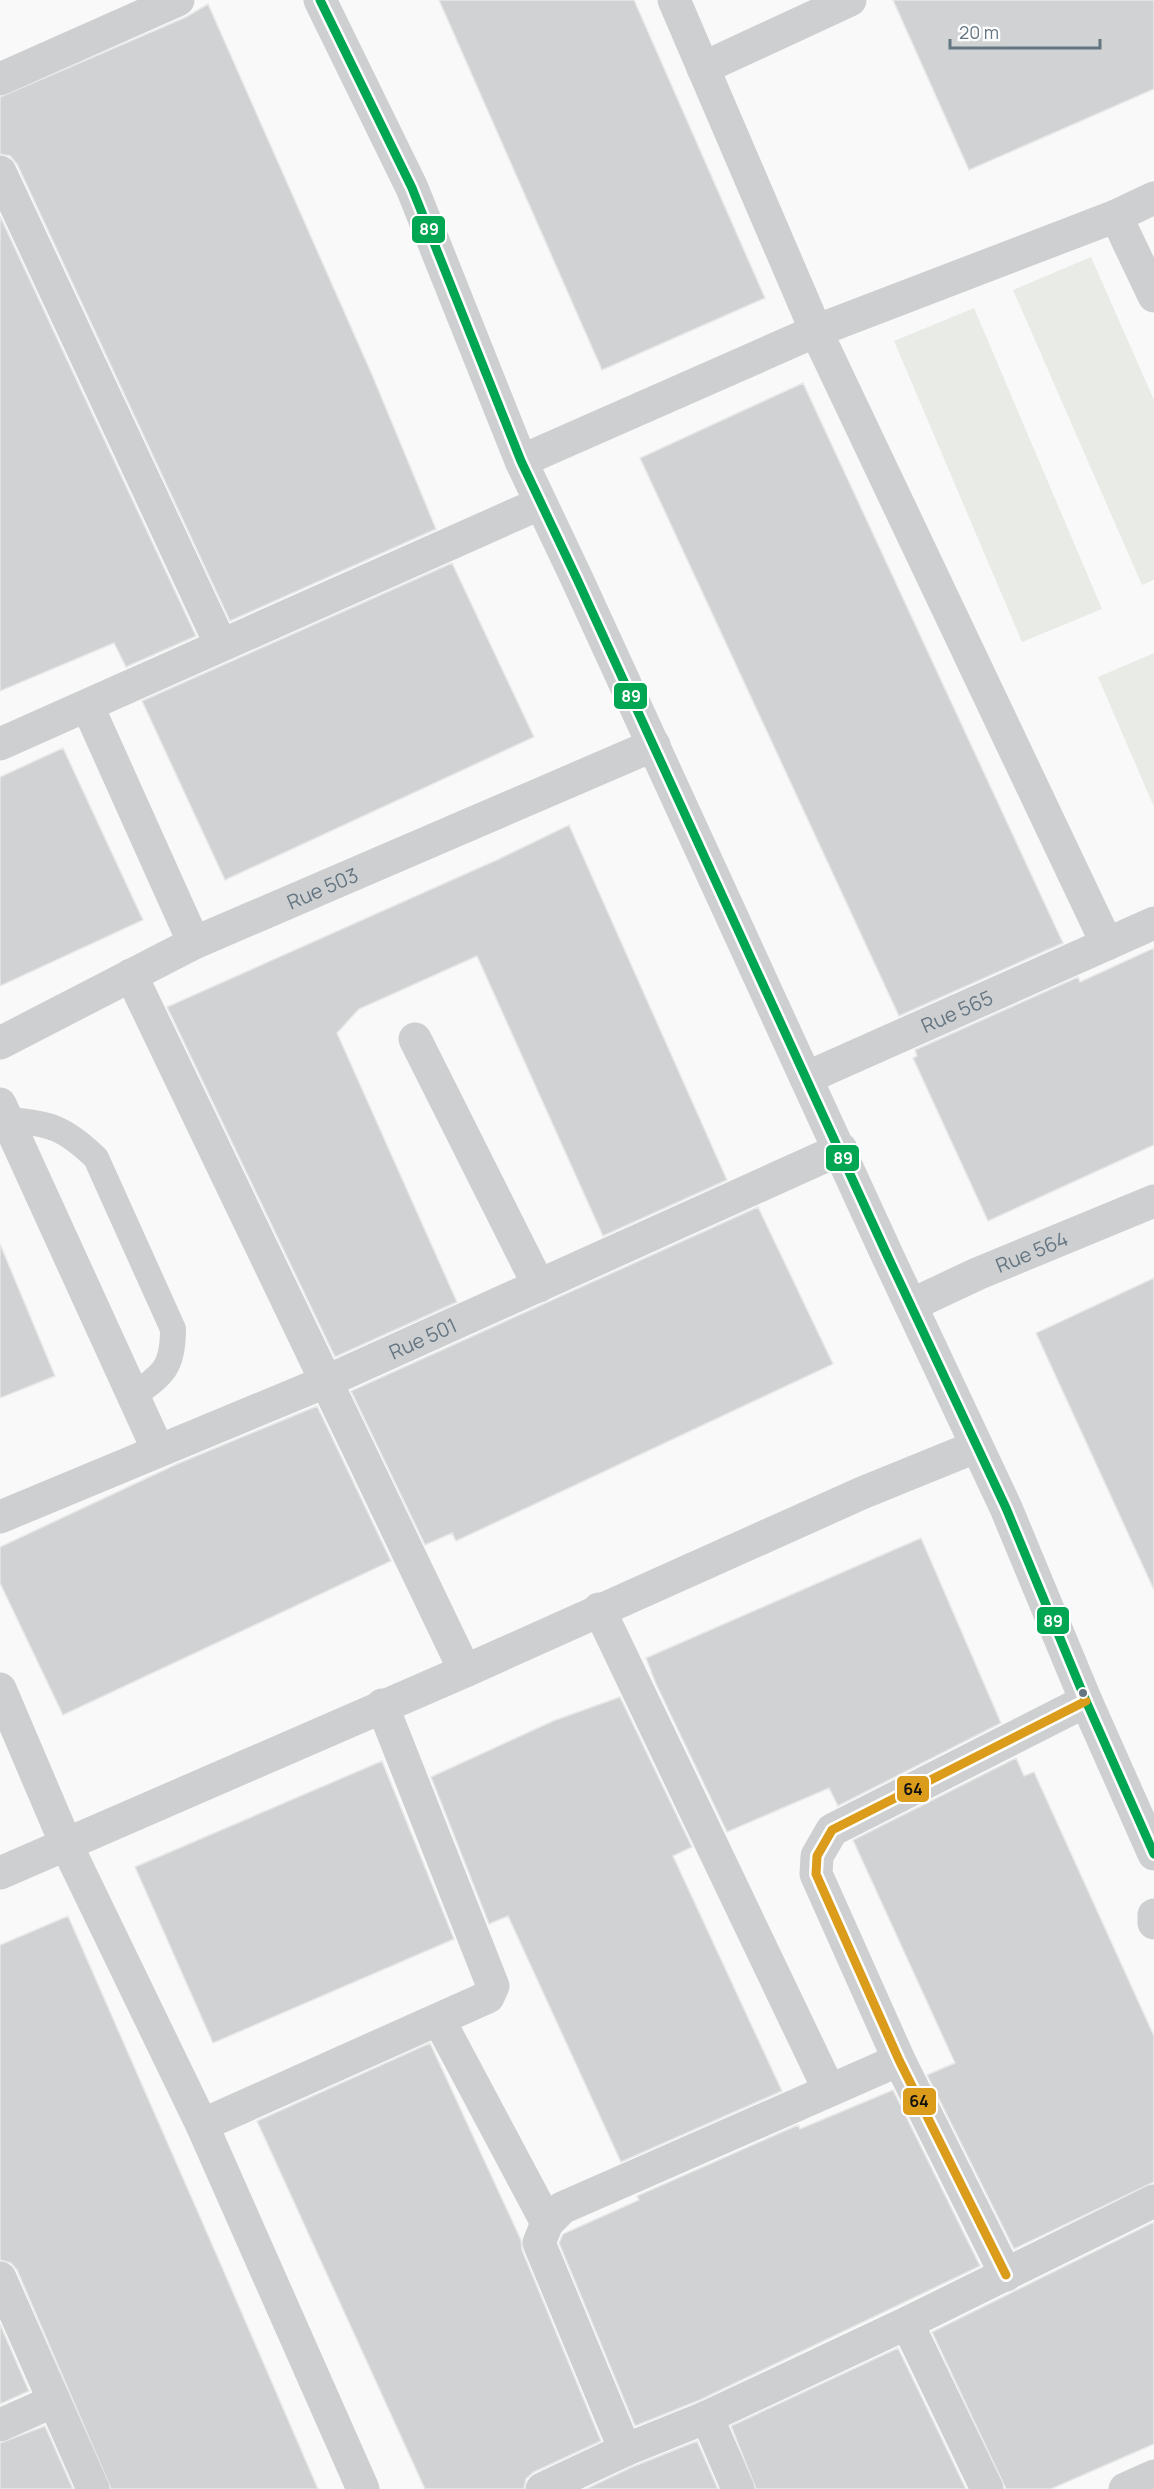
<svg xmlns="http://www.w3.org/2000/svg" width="1154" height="2489" font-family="Manrope,sans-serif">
<rect width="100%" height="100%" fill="#f9f9f9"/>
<path fill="#e8ebe6" d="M1091,257L1154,400V580L1142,585L1013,290Z
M974,308L1102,609L1022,642L894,341Z
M1154,653V807L1098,677Z"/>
<path fill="#d0d2d3" stroke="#e8e8e8" stroke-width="1.5" d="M439,0H634L765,298L602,370Z
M893,0H1154V89L969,170Z
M208,4L373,377L436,529L230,621L17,164L10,156L0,154V97L186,17Z
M0,216L196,636L126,667L114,643L0,691Z
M803,383L1063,943L899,1016L640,458Z
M452,563L534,737L225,880L142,701Z
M63,748L143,920L0,986V777Z
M569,825L727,1180L603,1236L477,956L359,1009L337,1033L457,1302L335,1357L167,1007L499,859Z
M1154,948V1145L988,1221L913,1058L917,1056L915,1050L1078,977L1080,982Z
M758,1207L833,1364L456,1541L452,1533L425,1545L351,1391Z
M0,1244L55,1376L0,1398Z
M1154,1278V1590L1036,1333Z
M317,1406L391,1561L63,1715L0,1583V1547L177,1464Z
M921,1538L1001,1723L838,1806L829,1788L727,1832L656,1684L646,1658Z
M620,1697L692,1847L673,1856L782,2091L621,2162L508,1916L489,1924L431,1777L553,1721Z
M1016,1758L1024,1776L1034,1772L1154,2036V2182L1014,2249L927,2075L955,2063L853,1840Z
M382,1761L454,1939L213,2043L135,1867Z
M68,1916L218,2258L318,2489H111L17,2270L11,2263L0,2260V1945Z
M430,2043L521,2240L522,2250L601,2441L534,2472L526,2479L524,2489H425L257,2121Z
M893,2090L980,2266L700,2400L635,2426L559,2243L563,2234L639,2200L637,2196L798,2125L800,2129Z
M1154,2222V2444L1051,2489H1006L932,2332Z
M0,2324L29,2391L0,2404Z
M898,2348L966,2489H756L731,2426Z
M45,2426L73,2489H0V2443Z
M697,2441L718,2489H586L632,2467Z"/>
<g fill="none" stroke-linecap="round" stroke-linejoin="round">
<path stroke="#cecfd0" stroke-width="26" d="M8,1120C50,1123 65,1128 96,1158L173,1329C173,1367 164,1374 134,1395"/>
<g stroke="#cecfd0" stroke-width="33">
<path d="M674,0L816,331L1107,944"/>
<path d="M703,68L850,0"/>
<path d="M0,79L178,0"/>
<path d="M0,172L221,645"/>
<path d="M1116,216L1154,296"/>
<path d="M521,461L816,331L1116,216L1154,198"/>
<path d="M88,707L194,943"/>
<path d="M0,744L539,504"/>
<path d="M131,975L465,1671"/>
<path d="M415,1039L539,1286"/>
<path id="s1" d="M0,1043L194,943L654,745"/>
<path id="s2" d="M806,1078L1154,923"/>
<path d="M0,1104L158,1450"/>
<path id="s3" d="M911,1305L977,1274L1154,1201"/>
<path id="s4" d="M0,1517L325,1382L841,1149"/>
<path d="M599,1609L829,2090"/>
<path d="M0,1689L66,1844L202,2125L363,2489"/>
<path d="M0,1873L465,1671L862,1493L975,1447"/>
<path d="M439,2020L547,2223"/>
<path d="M202,2125L488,1997L493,1986L382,1705"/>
<path d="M1006,2275L899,2060L816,1874L817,1856L832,1830L1086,1701"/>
<path d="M0,2278L93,2489"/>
<path d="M907,2323L987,2489"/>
<path d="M707,2417L738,2489"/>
<path d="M0,2425L54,2401"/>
<path d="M625,2450L539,2243L547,2223L562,2208L899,2060"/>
<path d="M542,2489L625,2450L707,2417L907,2323L1154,2201"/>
<path d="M1125,2489L1154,2476"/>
</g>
<path stroke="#cecfd0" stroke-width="33" d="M320,0L412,188L521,461L577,579L888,1257L1006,1508L1086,1701L1154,1854
M1154,1915V1923"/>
<defs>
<path id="bus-1" d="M320,0L412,188L521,461L577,579L888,1257L1006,1508L1086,1701L1154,1854"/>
<path id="bus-2" d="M1006,2275L899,2060L816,1874L817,1856L832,1830L1086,1701"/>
</defs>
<use href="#bus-1" stroke="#fff" stroke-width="14"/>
<use href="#bus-2" stroke="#fff" stroke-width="14"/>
<use href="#bus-1" stroke="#00a651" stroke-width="9"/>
<use href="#bus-2" stroke="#da9c1a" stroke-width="9"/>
</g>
<circle fill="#657683" stroke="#fff" stroke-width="2" cx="1083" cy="1693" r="5"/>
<g text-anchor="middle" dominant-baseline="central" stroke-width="6" stroke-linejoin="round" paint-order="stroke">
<g font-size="20" fill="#657683" stroke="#fff">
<text stroke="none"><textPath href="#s1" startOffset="358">Rue 503</textPath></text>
<text stroke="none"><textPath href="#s2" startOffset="165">Rue 565</textPath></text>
<text stroke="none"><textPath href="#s3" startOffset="132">Rue 564</textPath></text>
<text stroke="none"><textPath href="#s4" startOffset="459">Rue 501</textPath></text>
</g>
</g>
<g stroke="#fff" stroke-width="2">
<rect x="411" y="215" width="35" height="29" rx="6" fill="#00a651"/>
<rect x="613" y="682" width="35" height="28" rx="6" fill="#00a651"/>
<rect x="825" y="1144" width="35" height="28" rx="6" fill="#00a651"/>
<rect x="1036" y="1606" width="34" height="29" rx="6" fill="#00a651"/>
<rect x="896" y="1775" width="34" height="28" rx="6" fill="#da9c1a"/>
<rect x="902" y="2087" width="35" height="29" rx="6" fill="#da9c1a"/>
</g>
<g font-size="16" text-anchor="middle" font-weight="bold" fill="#fff">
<text x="429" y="235">89</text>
<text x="631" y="702">89</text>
<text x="843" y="1164">89</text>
<text x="1053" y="1627">89</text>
</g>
<g font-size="16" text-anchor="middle" font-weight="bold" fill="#111">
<text x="913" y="1795">64</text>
<text x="919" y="2107">64</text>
</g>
<path d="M950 39v9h150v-9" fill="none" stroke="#657683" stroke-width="3"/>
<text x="959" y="39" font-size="18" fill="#657683" stroke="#ffffff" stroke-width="4.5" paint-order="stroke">20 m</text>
</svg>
